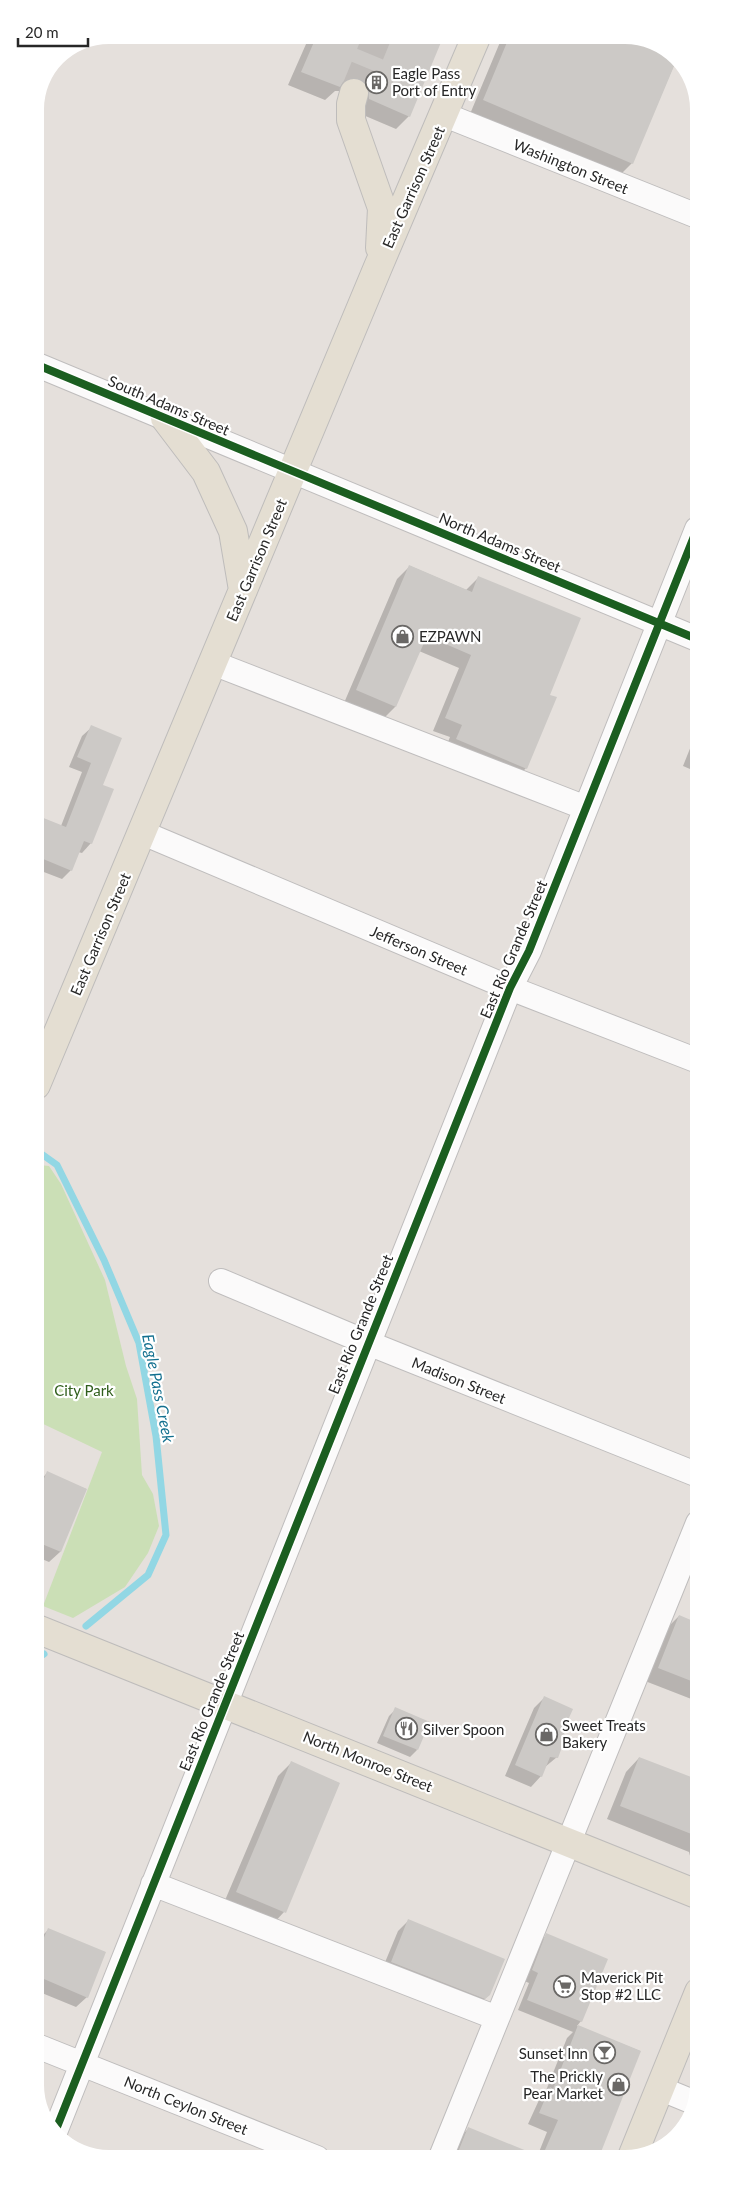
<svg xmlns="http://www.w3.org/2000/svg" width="734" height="2194" font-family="Lato,sans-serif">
<rect width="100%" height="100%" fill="#e5e0dc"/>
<path fill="#cbdfb6" d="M40,1165L49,1166L61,1184L105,1280L126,1366L137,1399L142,1475L153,1494L159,1526L148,1553L125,1587L73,1618L43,1606L102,1452L37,1421L36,1175Z"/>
<path fill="#0003" d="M310,35H443L409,116L396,129L356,112L345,91H335L325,100L288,85Z
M503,35H631L674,53L677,58L632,163L619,176L470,114Z
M410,566L466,590L479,577L548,695L526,768L514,781L444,752L450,737L433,731L459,668L419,651L395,707L383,719L344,703L397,579Z
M92,727L101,785L91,843L82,853L78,852L71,870L62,879L36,869V824L42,819L61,826L82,772L69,767L82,736Z
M697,731V772L683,766Z
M47,1473L86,1489L60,1552L49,1562L37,1557V1484Z
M679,1616L698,1624L699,1702L645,1681L665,1630Z
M544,1698L563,1729L557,1757L545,1767L541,1776L531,1787L505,1776L534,1708Z
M396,1709L417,1750L410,1757L377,1743L389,1716Z
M699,1729V1745L693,1743Z
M639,1758L699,1782V1891L689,1852L607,1819L626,1772Z
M291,1763L339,1783L284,1912L271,1926L223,1905L278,1776Z
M408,1921L489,1995L478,2005L381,1972L398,1931Z
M48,1930L87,1997L76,2007L37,1991V1941Z
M547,1935L581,2021L577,2026L640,2051L598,2157H450L457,2140L468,2129L537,2157L547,2132L528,2124L539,2100L545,2093L567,2038L573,2032L518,2010L529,1983L522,1980L536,1945Z
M132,2153L145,2159H126Z"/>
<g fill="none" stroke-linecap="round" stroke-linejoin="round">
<path stroke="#92d7e4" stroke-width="7" d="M36,1150L57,1165L104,1260L139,1343L156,1436L166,1535L148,1575L86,1626
M37,1659L44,1654"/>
</g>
<path fill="#ccc9c6" d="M317,35H444L410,117L369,99V89L365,82L359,78H350L343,82L340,87L301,72Z
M510,35H631L674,53L677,59L633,164L483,100Z
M409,565L472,592L478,576L581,618L550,695L557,697L527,769L456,739L462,725L445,718L471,655L427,636L396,707L356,690Z
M91,725L122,738L103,785L114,789L92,844L84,841L72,871L36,856V830L41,817L66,827L91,763L77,757Z
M47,1471L87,1489L61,1552L37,1542V1496Z
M679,1615L698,1623L699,1684L658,1668Z
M544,1696L573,1709L564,1729L565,1739L558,1758L550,1757L542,1777L515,1765Z
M395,1707L430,1722L418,1750L383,1736Z
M639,1757L699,1780V1837L620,1806Z
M291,1761L340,1783L286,1913L236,1892Z
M408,1919L505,1959L490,1995L485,1999L391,1962Z
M48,1928L106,1952L88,1998L37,1976V1954Z
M546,1933L608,1959L582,2022L527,2000L538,1973L532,1970Z
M578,2025L641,2051L599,2157H542L558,2120L539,2113L550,2087L553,2089Z
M468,2127L539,2156V2157H456Z"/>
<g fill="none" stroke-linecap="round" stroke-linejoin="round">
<path stroke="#bfbbb8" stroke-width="28" stroke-dasharray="28 14" stroke-linecap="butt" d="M354,93L378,35"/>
<defs>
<path id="minor" d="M445,115L697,216
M35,364L697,639
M213,663L586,808
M143,833L510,988L698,1061
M221,1281L368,1343L698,1475
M153,1884L497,2018
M37,2046L317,2158
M659,2088L693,2102
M55,2132L510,988L529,951L697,529
M441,2157L698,1523"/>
<path id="major" d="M354,93L351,104V120L382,208L380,248
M165,418L206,472L233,531L243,590
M36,1085L378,267L477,35
M37,1629L699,1895
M632,2157L699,1992"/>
</defs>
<use href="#minor" stroke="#bfbdbd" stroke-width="26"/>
<use href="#major" stroke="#bebcbb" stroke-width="30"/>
<use href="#minor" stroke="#fbfafa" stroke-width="24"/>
<use href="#major" stroke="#e4ded2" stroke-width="28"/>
<defs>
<path id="cycleway" d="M35,364L697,639
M55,2132L510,988L529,951L697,529"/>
</defs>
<use href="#cycleway" stroke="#fff" stroke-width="11"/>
<use href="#cycleway" stroke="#1b5e20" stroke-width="8"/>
</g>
<defs>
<symbol id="building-ring" viewBox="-11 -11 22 22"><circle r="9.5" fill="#fff" stroke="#6a6866" stroke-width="1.5"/><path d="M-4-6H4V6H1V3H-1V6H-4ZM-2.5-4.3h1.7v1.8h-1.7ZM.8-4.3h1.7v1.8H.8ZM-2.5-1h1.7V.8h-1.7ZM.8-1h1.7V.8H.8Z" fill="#6a6866"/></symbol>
<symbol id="shop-ring" viewBox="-11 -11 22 22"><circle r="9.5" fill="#fff" stroke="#6a6866" stroke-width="1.5"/><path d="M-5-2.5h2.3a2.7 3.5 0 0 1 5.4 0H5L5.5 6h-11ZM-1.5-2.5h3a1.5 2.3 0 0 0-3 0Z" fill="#6a6866"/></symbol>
<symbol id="restaurant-ring" viewBox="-11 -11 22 22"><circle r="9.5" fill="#fff" stroke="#6a6866" stroke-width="1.5"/><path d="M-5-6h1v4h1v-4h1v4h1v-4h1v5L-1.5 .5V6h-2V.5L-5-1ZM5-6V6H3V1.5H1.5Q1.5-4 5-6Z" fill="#6a6866"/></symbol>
<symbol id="supermarket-ring" viewBox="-11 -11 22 22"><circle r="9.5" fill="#fff" stroke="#6a6866" stroke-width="1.5"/><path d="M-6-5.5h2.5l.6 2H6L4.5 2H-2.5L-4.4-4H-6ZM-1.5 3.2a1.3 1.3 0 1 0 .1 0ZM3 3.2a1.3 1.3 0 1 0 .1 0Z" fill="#6a6866"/></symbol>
<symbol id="bar-ring" viewBox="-11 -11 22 22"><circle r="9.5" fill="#fff" stroke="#6a6866" stroke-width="1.5"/><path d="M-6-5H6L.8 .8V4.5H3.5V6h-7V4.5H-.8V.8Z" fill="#6a6866"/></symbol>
</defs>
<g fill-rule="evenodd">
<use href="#building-ring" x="364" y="70" width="25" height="25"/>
<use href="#shop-ring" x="390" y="624" width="25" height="25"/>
<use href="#restaurant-ring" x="394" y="1716" width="25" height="25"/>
<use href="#shop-ring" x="534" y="1722" width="25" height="25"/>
<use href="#supermarket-ring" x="552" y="1974" width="25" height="25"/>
<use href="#bar-ring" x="592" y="2040" width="25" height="25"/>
<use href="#shop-ring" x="606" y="2072" width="25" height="25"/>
</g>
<g text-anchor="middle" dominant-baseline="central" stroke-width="4.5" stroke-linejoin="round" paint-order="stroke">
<g font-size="15" fill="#272727" stroke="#fff" text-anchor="start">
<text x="392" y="73">Eagle Pass<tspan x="392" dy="17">Port of Entry</tspan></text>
<text x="419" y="636">EZPAWN</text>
<text x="562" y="1725">Sweet Treats<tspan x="562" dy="17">Bakery</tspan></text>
<text x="423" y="1729">Silver Spoon</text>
<text x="581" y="1977">Maverick Pit<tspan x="581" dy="17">Stop #2 LLC</tspan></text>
<text x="588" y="2053" text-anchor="end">Sunset Inn</text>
<text x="603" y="2076" text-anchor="end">The Prickly<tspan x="603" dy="17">Pear Market</tspan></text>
</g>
<g font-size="15" fill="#272727" stroke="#fff">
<text transform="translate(571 166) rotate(22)">Washington Street</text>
<text transform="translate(413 187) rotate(-66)">East Garrison Street</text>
<text transform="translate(169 405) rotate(23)">South Adams Street</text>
<text transform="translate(500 542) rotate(23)">North Adams Street</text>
<text transform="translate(256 560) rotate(-67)">East Garrison Street</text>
<text transform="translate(100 934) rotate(-67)">East Garrison Street</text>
<text transform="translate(513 949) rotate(-67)">East Río Grande Street</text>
<text transform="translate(419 950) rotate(23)">Jefferson Street</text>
<text transform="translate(360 1324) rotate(-68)">East Río Grande Street</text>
<text transform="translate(459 1380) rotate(22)">Madison Street</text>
<text transform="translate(211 1701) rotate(-68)">East Río Grande Street</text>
<text transform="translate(368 1761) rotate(22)">North Monroe Street</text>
<text transform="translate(186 2105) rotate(22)">North Ceylon Street</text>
</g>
<g font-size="15" fill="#305e1c" stroke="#fff">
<text x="84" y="1390">City Park</text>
</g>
<g font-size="16" font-style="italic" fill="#13708f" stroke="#fff">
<text transform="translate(159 1388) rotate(79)">Eagle Pass Creek</text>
</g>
</g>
<path d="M0 0H734V2194H0ZM109 44H625A65 65 0 0 1 690 109V2085A65 65 0 0 1 625 2150H109A65 65 0 0 1 44 2085V109A65 65 0 0 1 109 44Z" fill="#fff" fill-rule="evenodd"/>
<path d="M18 38v8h70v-8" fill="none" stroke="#272727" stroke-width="2.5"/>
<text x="25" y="38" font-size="15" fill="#272727" stroke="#ffffff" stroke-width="4" paint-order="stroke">20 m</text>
</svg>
